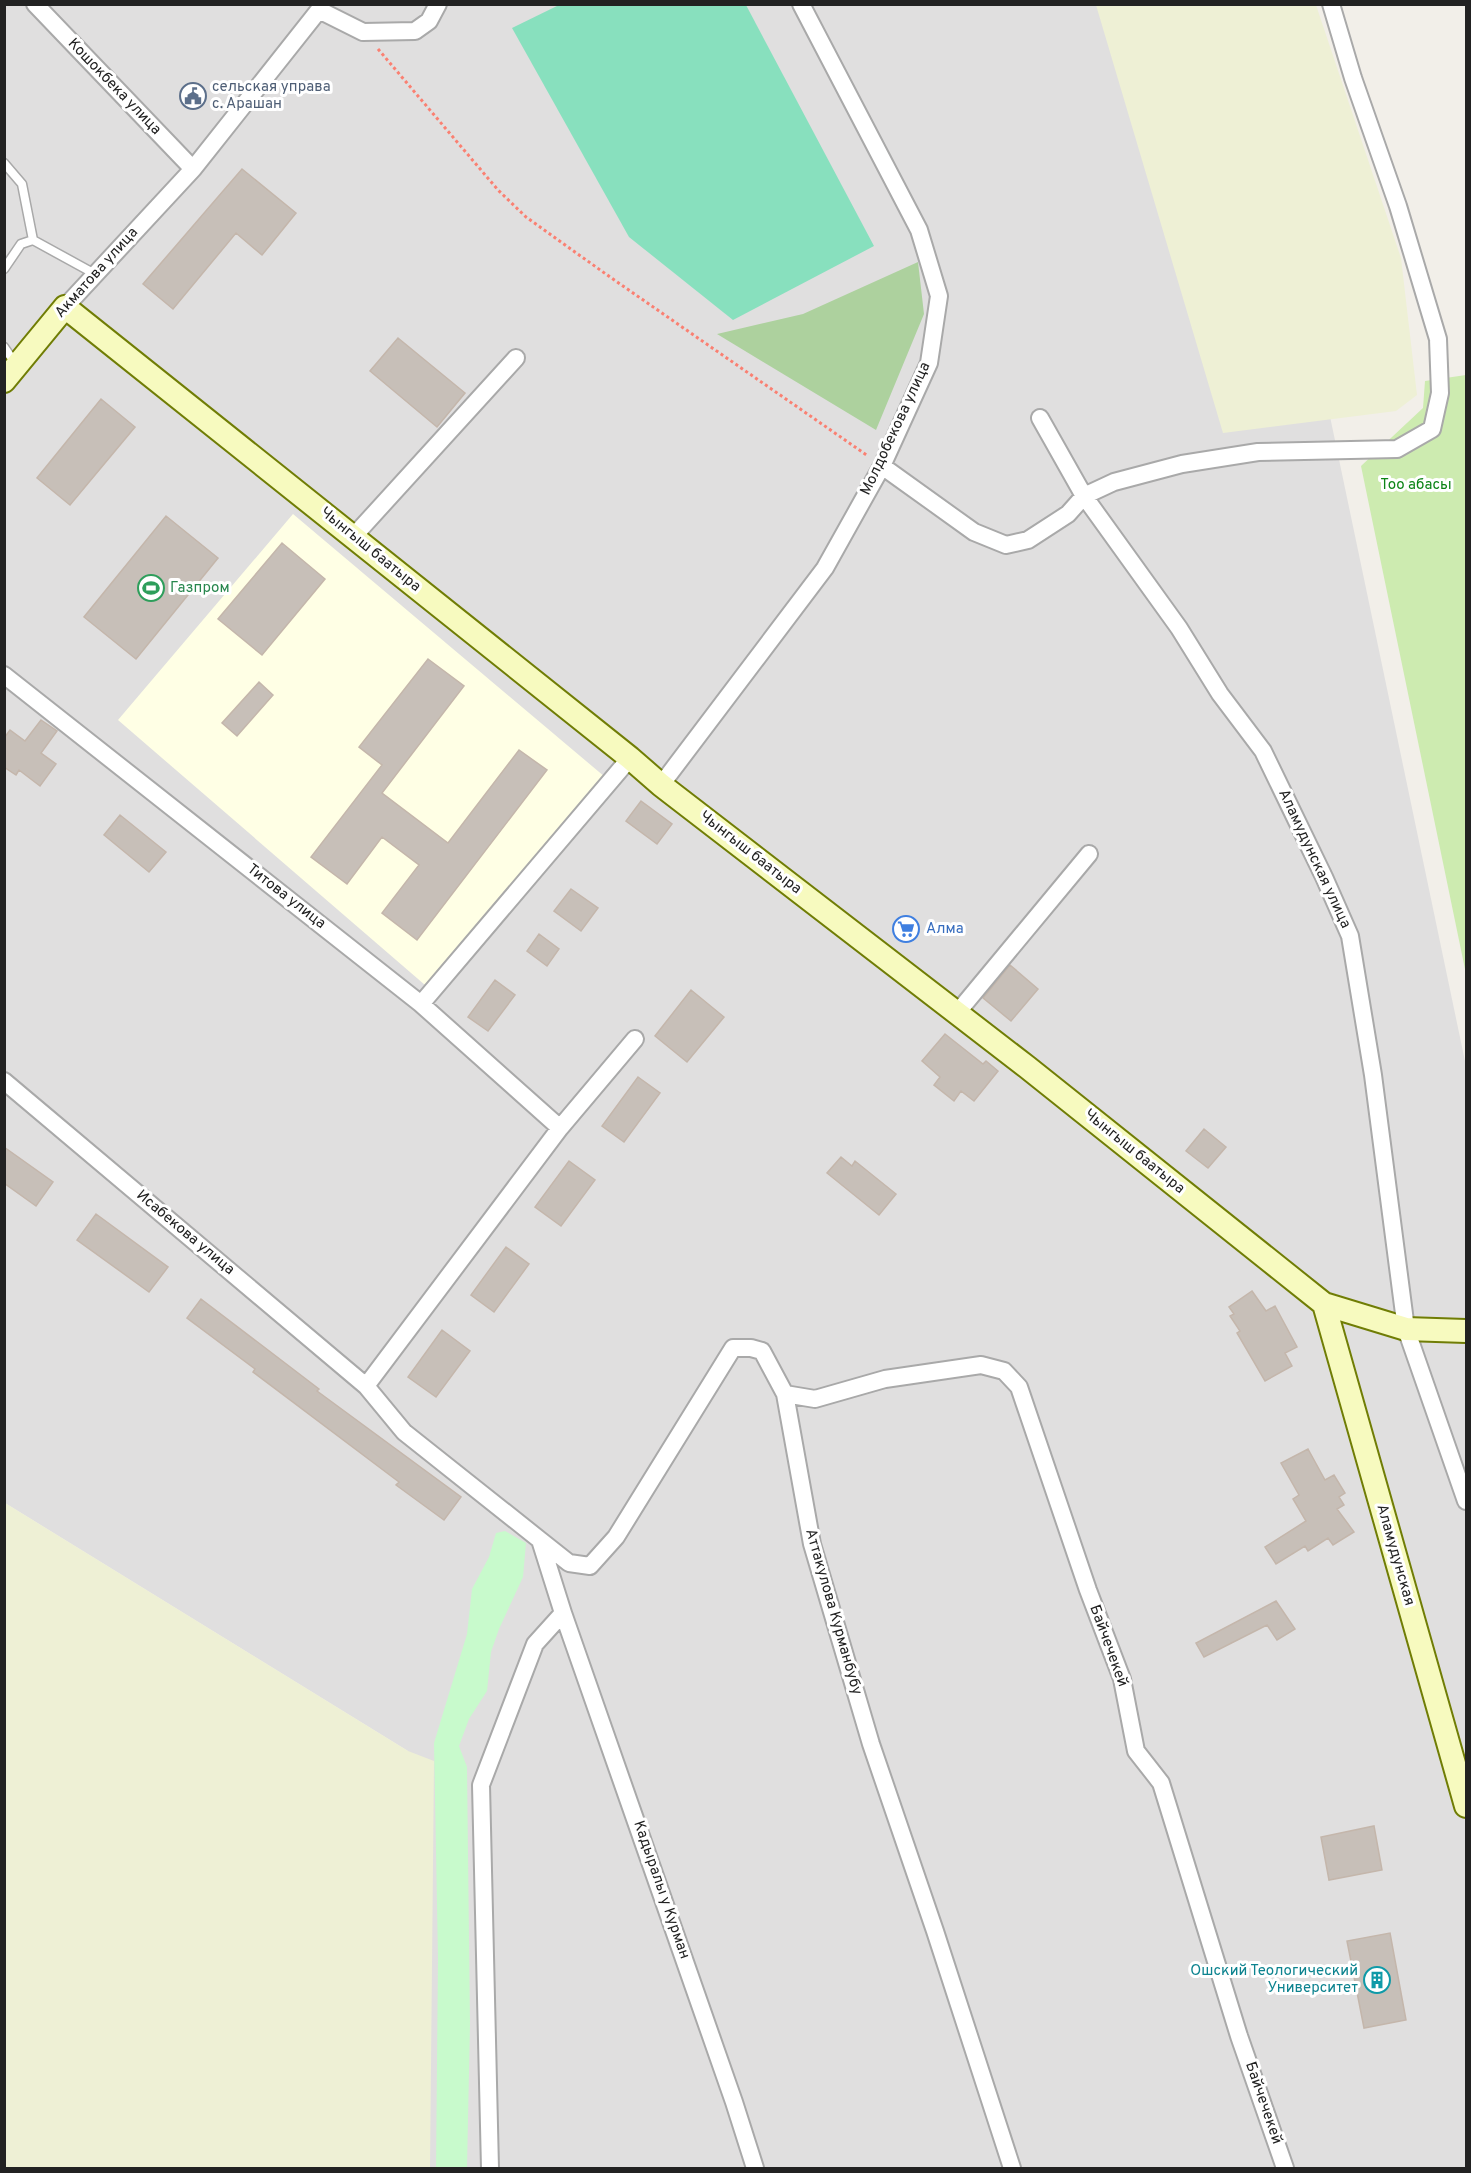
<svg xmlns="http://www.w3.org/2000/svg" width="1471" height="2173" font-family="Overpass,sans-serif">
<rect width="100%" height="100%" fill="#f2efe9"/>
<path fill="#e0dfdf" d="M4,5H1192L1314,340L1466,1066V2168H417L408,1751L5,1503Z"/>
<path fill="#ffffe5" d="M293,514L605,777L425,985L118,720Z"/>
<path fill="#eef0d5" d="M1096,5H1316L1401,258L1417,395L1396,411L1223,433Z
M5,1503L408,1751L434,1761L430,2168H5Z"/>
<path fill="#cdebb0" d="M1466,375V974L1361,466L1423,408L1425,381Z"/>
<path fill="#add19e" d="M918,262L924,314L876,430L717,334L803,314Z"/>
<path fill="#c8facc" d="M505,1531L526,1543L523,1577L499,1629L491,1652L487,1691L469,1719L459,1746L467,1767L470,2024L467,2168H436L438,1958L434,1743L467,1634L472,1589L489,1557L496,1533Z"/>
<path fill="#88e0be" d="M559,5H746L874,246L733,320L629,237L512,28Z"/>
<path fill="#c7bfb8" stroke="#c4b6ab" stroke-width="1.5" d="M242,169L296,213L262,255L236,233L173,309L143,284Z
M398,338L465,393L437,427L370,371Z
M101,399L135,427L70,505L37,478Z
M166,516L218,558L136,659L84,617Z
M282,543L325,579L262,655L218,619Z
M428,659L464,686L382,793L448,843L519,750L547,770L417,940L382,913L419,865L382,837L347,884L311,857L382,765L359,747Z
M259,682L273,695L237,736L222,723Z
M41,720L57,731L41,753L56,764L40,786L19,770L16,775L4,767V738L10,730L25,741Z
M641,801L672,824L657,844L626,821Z
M120,815L166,852L149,872L104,835Z
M571,889L598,908L581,931L554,911Z
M539,934L559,949L547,966L527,951Z
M1010,965L1038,989L1011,1021L983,998Z
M495,980L515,995L488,1031L468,1017Z
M691,990L724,1017L687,1062L655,1036Z
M945,1034L983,1064L986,1061L998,1071L974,1101L961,1091L954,1101L934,1085L940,1077L922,1061Z
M638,1077L660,1093L624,1142L602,1126Z
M1204,1129L1226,1147L1208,1168L1186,1151Z
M4,1147L53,1182L36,1206L4,1183Z
M841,1157L852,1166L855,1161L896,1194L879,1215L827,1173Z
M569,1161L595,1180L561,1226L535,1207Z
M96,1214L168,1267L149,1292L77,1240Z
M506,1247L529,1264L494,1312L471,1295Z
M1252,1291L1266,1311L1275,1306L1297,1347L1285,1353L1292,1366L1265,1381L1237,1333L1240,1331L1230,1316L1234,1314L1229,1307Z
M201,1299L319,1389L317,1391L461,1497L444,1520L396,1485L399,1482L253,1372L255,1369L187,1318Z
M442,1330L470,1351L436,1397L408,1377Z
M1308,1449L1325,1480L1334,1475L1345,1493L1339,1497L1344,1505L1337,1509L1354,1532L1333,1545L1328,1538L1308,1551L1305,1546L1276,1564L1265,1547L1306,1521L1293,1499L1299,1495L1281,1463Z
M1276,1601L1295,1629L1277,1640L1267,1625L1204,1657L1196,1643Z
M1374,1826L1382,1870L1329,1880L1321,1837Z
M1390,1933L1406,2020L1364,2028L1347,1941Z"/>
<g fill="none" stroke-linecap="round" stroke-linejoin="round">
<defs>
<path id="lane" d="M4,163L22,184L33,240
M4,269L21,244L33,240L95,274
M4,347L15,363"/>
<path id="street" d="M35,4L193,169
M65,307L193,169L319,10L363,32L415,31L429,21L438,4
M1040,418L1084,496L1179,628L1220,694L1263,751L1324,877L1350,936L1373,1075L1406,1329L1466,1501
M882,466L974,532L1006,545L1028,540L1068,514L1084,496L1114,482L1182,464L1258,452L1397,449L1432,429L1440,393L1438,339L1398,206L1353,78L1331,4
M353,537L516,358
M4,675L421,1004L560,1128
M661,785L825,568L882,466L929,363L939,296L919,230L801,4
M421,1004L630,758
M957,1013L1089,854
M4,1081L366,1386L404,1432L540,1540L563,1613L535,1644L481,1785L490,2168
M366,1386L560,1128L635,1039
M785,1394L815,1399L885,1379L981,1365L1004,1371L1019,1387L1088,1590L1122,1679L1136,1751L1161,1783L1239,2036L1285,2168
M540,1540L569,1563L590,1566L616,1537L733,1348H751L762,1351L785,1394L812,1544L871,1744L935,1931L1012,2168
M563,1613L734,2102L755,2168"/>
<path id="secondary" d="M4,381L65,307L630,758L661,785L1027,1067L1324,1304L1406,1329L1466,1331
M1324,1304L1466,1806"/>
</defs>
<use href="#lane" stroke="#a9a9a9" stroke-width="11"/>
<use href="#street" stroke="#a9a9a9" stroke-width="20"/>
<use href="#secondary" stroke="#707d05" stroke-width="26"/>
<path stroke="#fa8072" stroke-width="3" stroke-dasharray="3 3" stroke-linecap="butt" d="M378,49L498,190L526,217L610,277L868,456"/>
<use href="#lane" stroke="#fff" stroke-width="8"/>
<use href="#street" stroke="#fff" stroke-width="16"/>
<use href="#secondary" stroke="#f7fabf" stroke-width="22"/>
</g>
<defs>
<symbol id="civic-ring" viewBox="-11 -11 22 22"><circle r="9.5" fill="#fff" stroke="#5c6f8a" stroke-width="1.5"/><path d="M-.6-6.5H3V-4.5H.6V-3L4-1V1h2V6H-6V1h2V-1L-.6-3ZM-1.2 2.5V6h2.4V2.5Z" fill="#5c6f8a"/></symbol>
<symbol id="stadium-ring" viewBox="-11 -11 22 22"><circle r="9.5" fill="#fff" stroke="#2e9e5b" stroke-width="1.5"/><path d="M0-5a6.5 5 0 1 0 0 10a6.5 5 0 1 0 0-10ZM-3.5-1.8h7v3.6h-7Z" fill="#2e9e5b"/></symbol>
<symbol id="supermarket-ring" viewBox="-11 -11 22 22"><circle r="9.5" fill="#fff" stroke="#3f7fe0" stroke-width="1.5"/><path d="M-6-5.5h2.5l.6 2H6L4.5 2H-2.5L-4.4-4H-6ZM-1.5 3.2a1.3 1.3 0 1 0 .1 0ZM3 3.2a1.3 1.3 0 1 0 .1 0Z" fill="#3f7fe0"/></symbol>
<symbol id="building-ring" viewBox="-11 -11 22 22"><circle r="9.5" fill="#fff" stroke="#0f9aa8" stroke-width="1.5"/><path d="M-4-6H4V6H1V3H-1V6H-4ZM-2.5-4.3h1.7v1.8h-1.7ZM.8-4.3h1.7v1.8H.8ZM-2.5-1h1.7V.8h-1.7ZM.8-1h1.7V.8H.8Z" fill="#0f9aa8"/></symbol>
</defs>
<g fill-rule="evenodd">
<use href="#civic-ring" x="178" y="81" width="30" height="30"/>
<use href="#stadium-ring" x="136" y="573" width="30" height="30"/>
<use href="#supermarket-ring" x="891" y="914" width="30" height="30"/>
<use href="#building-ring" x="1362" y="1965" width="30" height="30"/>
</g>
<g text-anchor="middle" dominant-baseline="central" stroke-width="6" stroke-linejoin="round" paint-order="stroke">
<g font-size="15" fill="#222" stroke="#fff">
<text transform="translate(114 87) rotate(46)">Кошокбека улица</text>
<text transform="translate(97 273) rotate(-48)">Акматова улица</text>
<text transform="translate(896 429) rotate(-65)">Молдобекова улица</text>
<text transform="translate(370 550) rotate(39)">Чынгыш баатыра</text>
<text transform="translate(750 853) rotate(38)">Чынгыш баатыра</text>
<text transform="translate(1314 859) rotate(65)">Аламудунская улица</text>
<text transform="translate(286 897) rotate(38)">Титова улица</text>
<text transform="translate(1134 1152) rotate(39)">Чынгыш баатыра</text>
<text transform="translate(185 1233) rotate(40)">Исабекова улица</text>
<text transform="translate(1395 1555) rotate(74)">Аламудунская</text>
<text transform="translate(833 1612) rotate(74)">Аттакулова Курманбубу</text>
<text transform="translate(1108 1646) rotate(70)">Байчечекей</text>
<text transform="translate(661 1890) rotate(71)">Кадыралы у Курман</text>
<text transform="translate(1263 2103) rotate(71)">Байчечекей</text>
</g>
<g font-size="15" fill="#4e5e75" stroke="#fff" text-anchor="start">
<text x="212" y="87">сельская управа<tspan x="212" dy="17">с. Арашан</tspan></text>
</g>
<g font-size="15" fill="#0c8416" stroke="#fff">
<text x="1416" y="485">Тоо абасы</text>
</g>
<g font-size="15" fill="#27864d" stroke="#fff" text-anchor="start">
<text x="170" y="588">Газпром</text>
</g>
<g font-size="15" fill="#366cbe" stroke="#fff" text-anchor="start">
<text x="926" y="929">Алма</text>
</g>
<g font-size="15" fill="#0d838f" stroke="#fff" text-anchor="end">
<text x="1358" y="1971">Ошский Теологический<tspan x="1358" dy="17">Университет</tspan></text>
</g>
</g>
<rect width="1471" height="2173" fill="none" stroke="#222222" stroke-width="12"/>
</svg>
